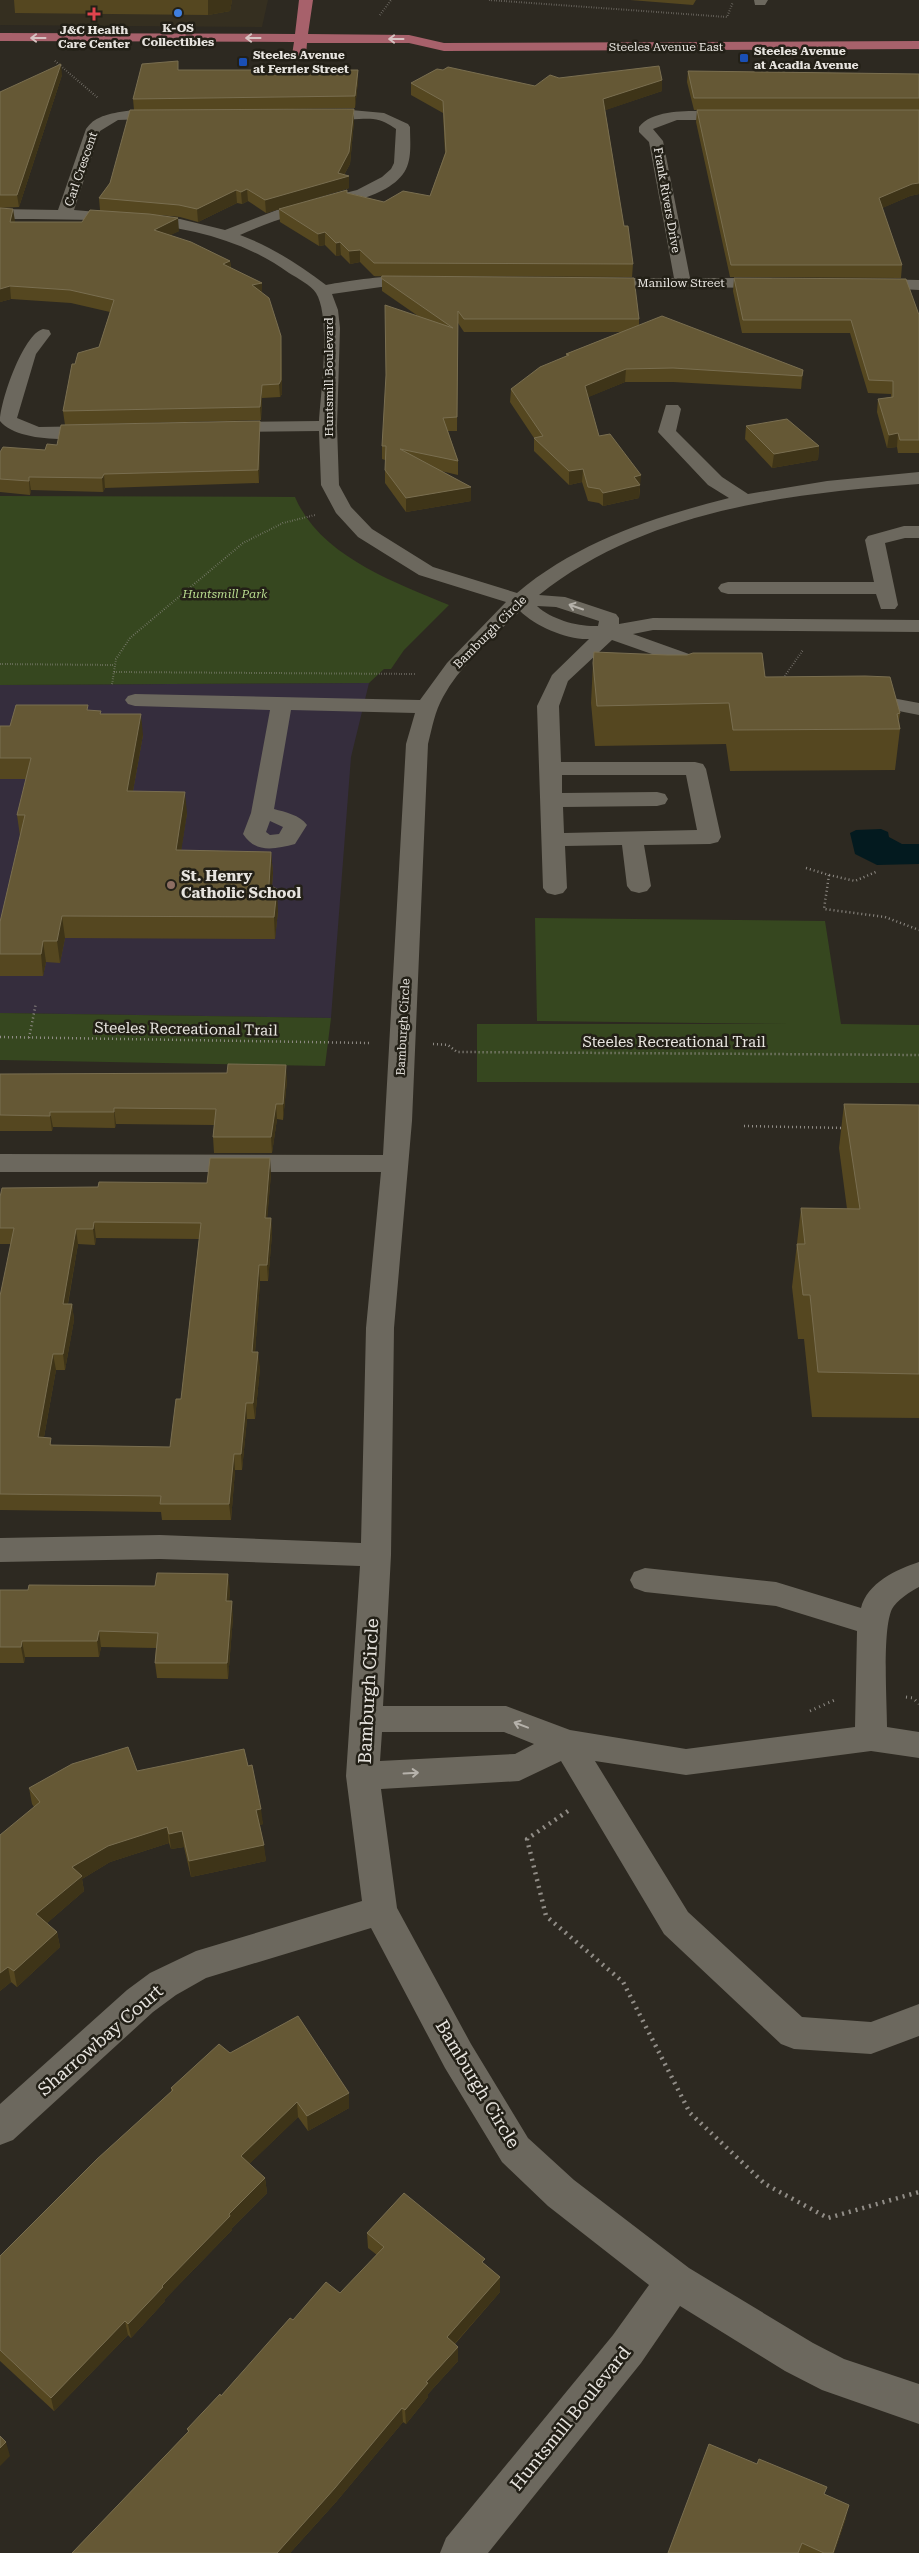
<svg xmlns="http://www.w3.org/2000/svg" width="919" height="2553" font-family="'Roboto Serif',serif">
<rect width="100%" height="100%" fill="#2d2921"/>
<path fill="#352f20" d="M0,0H268L262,27L0,25Z"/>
<path fill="#352d3d" d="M369,683L351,757L331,1018L0,1013V685Z"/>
<path fill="#36471f" d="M0,496L295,497C320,556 394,582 449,605L404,650L391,669H384L369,683L0,685Z
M535,918L825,921L841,1024L919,1025V1083L477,1082V1024H790L537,1021Z
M0,1013L331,1018L325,1066L0,1060Z"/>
<path fill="#031a1f" d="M881,829L888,832L889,837L902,844H919V864L877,865L855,854L850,833L856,830Z"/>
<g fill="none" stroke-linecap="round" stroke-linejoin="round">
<path stroke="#918d87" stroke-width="2" stroke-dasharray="0.5 2" stroke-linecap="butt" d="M489,0L727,17L733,2
M380,15L391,0
M55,61L98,98
M0,664L114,665
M114,672L416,674
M782,680L803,650
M112,684L116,659L130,638L243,543L283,523L315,515"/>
<path stroke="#918d87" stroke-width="2.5" stroke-dasharray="1 3" stroke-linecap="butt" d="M806,868L829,875L824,909L885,917L919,930
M829,875L855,881L878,871
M0,1037L369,1043
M29,1038L36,1003
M433,1044L448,1045L457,1052L919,1055
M744,1126L844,1128"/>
<path stroke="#918d87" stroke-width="3" stroke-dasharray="1 4" stroke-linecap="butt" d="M906,1697L913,1698L919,1704
M810,1711L837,1699"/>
<path stroke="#918d87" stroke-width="4.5" stroke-dasharray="2 5" stroke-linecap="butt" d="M568,1811L527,1839L546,1916L623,1982L690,2113L765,2184L828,2218L919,2192"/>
<path fill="#6c685e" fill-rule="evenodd" d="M754,0H768L765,5H755Z
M351,110L384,113L408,124L410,127C410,140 412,157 406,169C390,201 325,206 294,215C276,220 258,227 240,235C272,247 298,264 326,285C343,282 417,269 426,282L418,287H381L332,294L338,310L340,328L337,426L339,485L351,507L372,529L433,567L517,593C577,542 654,517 729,498L708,485L658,432L666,405H678L681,409L676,431L722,477L748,494L827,481L919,472V484C790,493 644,511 539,595L565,597L616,614L619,618V624L653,618L919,620V632L653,630L633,634L717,664L720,668L717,672L710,674L703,672L612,640L568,681L559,706L561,762H695L703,764L706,769L721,837L718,842L710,844L644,845L651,886L647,891L639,893L631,891L627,886L622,845L565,846L567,888L563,893L555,895L547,893L543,888L537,706L552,675L589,639C567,640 535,626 520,611C493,637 461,664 443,697C435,711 432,728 428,744L412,1121L394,1328L391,1555L383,1706H506L570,1730L686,1749L855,1727L857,1631L776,1606L645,1592L634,1588L630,1580L634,1572L645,1568L776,1582L861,1608C867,1583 897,1569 919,1562V1587C911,1591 896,1601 892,1609C882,1630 887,1702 887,1727L919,1732V1758L871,1751L686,1775L595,1761L688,1912L802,2017L871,2022L919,2004V2036L871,2054L794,2049L781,2044L664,1934L561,1761L519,1781L381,1789L397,1908L471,2044L528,2138L574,2180L689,2268L813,2343L844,2359L919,2384V2424L822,2390L785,2371L680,2306L641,2363L488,2553H440L446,2538L613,2335L649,2285L548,2206L502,2162L445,2068L371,1928L206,1978L176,1995L153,2012L13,2140L0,2145V2104L127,1990L150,1973L196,1951L362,1901L346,1776L360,1566L160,1559L0,1562V1538L160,1535L361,1543L366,1328L381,1172H0V1154L383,1155L406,744L415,713L291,710L274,809C285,812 300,815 307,825L295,844C275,849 256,854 243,834L251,813L270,710L135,706L128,704L125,700L128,696L135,694L420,700L447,663L506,602L419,575L358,537L336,513L321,485L319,431L222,432L216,431L213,427L216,423L222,422L319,421C321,391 331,317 316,293C311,285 297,278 289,273C208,214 96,220 0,219V209L58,210L86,129C90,123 95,119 101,117C113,111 166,104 174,115L172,118L118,120L100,131L74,210L180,219L225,230L277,210L357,190L382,177L391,169L394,163L396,129C389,124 382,120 373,119C360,117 317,125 310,116L317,112ZM537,606L556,607L599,621L598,626C579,627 552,620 537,606ZM562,775H686L697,830L564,833L563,807L657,806L665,804L668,799L665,794L657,792L562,793ZM270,821L283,827L279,834L270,835L266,832ZM382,1732H504L534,1744L515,1754L380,1761Z
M700,111L735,112L742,116L735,120H677L653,129L663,141L690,278H771L779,283L771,288L593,286L591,283L593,280L599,278H674L649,142L639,132V127C651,111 682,111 700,111Z
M871,279L919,280V290L865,287L863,284Z
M43,329L49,330L51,334L36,354L17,418L39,427L97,426L103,427L106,431L103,435C78,441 18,443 0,421C0,402 23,334 43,329Z
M904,526H919V538H905L885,543L898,605L895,609H881L876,594H728L721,592L718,588L721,584L728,582H874L865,540L868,536Z
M860,692L919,703V715L853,702L850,698L853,694Z"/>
<path fill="#a7616b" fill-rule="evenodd" d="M299,0H313L308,34L409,35L444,43L919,41V49L444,51L409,43H307L306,55L299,59L292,55L294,42L0,41V33L295,34Z"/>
</g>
<path fill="#554720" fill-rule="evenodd" d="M14,0H232L230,11L208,15L15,13Z
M630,0H696L693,5Z
M178,70H358V81L355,108L230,110L354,121L350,164L344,175L349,188L266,213L248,201L242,204L237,203L198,222L180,217L159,215L179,231L170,235L230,261L231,268L262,293L281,336L282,394L280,397L262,398L261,420L65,425L63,411L75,364L99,347L110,312L71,303L11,299L0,302L13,209L14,222H82L100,210L99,198L110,183L134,110L133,99Z
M688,71L919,74V110H694L687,82Z
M62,75L19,207L0,208V92Z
M559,78L662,80V91L605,110L624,226L633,264L632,277L374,276L360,262L350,264L341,255L336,256L325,245L319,246L280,222L279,209L348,193L384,202L430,196L445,153L443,113L411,95V83L535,86Z
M697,110H919V194L910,196L882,208L902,265L901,278L730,277L696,122Z
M382,276L639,319V325L803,370L801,389L673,382H625L588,397L599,436L640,489L639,498L603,506L599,503L588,501L582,482L569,485L534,451V438L510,402L511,389L566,356V354L621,332H464L458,323L457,431H448L458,461V475L441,471L471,501L406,512L385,483V460L382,459V446L418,316L382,291Z
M734,278L919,315V453H898L897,447L887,448L877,412L878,399L891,397V394L868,393L850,333H742L733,291Z
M746,426L819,446L818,460L772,468L745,439Z
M260,435L259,483L105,488L103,492L31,490L30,495L0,492V452L45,450L57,445Z
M667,655H687L900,713L899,720L900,729L895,770L730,771L726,744L595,746L591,703L593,663Z
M89,711H101V714L143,735L133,791L187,813L181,850L271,852L273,873L272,887L278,911L275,939L65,938L60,963L46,962L43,976H0V922L20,836L17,815L26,779H0V726H10Z
M0,1074L287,1080L283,1120L277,1119L272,1153H214L213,1137L214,1125L116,1124L115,1128L53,1127L52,1131H0Z
M844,1104L919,1105V1418L812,1417L804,1339H798L792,1287L801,1208L847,1209L839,1148Z
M271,1174L267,1218H271L272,1234L268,1281H260L255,1352L260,1368L255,1419H247L242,1470H235L231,1520H162L161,1512L0,1510V1296L11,1244H0V1197L98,1187L207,1183ZM96,1238L199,1239L181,1399L170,1447L52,1445L44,1437L56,1370H65L74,1320L72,1304H68L78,1244L95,1245Z
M0,1590H230L229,1601L233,1617L228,1679L157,1678L155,1663L156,1648L101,1647L99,1657H25L24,1663H0Z
M248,1766L263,1824L260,1825L266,1861L191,1877L184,1847L171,1849L169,1843L110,1862L82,1879L84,1891L47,1923L57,1932L60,1947L17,1987L11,1982L0,1991L34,1807L32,1804L29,1788L137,1771Z
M230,2053L349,2108L308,2131L298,2117L249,2164L265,2178L267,2193L232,2228V2230L165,2299V2301L131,2338L128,2335L54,2411L0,2361V2256L171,2092V2088Z
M367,2233L485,2264L500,2277V2292L455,2344L458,2361L428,2394V2397L406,2424L403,2422L336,2502L290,2553H72L188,2432L187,2429L221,2396L293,2320L340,2293L377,2255L368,2248Z
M825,2494L846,2518L834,2553H668Z"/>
<path fill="#3e3418" d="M208,0H232L230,11L208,15Z
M61,64L62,75L19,207L17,195Z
M358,70V81L355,108V96Z
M662,80V91L603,111V99Z
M354,109V121L350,164L342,178L349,176V188L266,213L265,200L338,173Z
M919,183V194L910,196L878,210L879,198L912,184Z
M247,189L248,201L242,204L241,192Z
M236,190L237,203L198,222L197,209Z
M13,209L15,221L11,234L10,222Z
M178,218L179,231L155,243L154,230Z
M325,232V245L319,246L318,234Z
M340,242L341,255L336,256V243Z
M360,250V262L350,264L349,251Z
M230,261L231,274L223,264Z
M262,283V296L252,285Z
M10,286L11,299L0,302V289Z
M281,336L282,394L280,397L279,384Z
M626,369L625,382L584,399L585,386Z
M803,370L802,383L801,389L802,376Z
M262,385V398L261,420L260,407Z
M260,421V435L259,483L258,470Z
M898,433L897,447L887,448L889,435Z
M819,446L818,460L772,468L774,454Z
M583,469L582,482L569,485V471Z
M104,474L105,488L103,492L102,478Z
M641,475L639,498L603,506V493L634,477Z
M29,477L31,490L30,495L29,481Z
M471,487V501L406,512V498Z
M141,714L143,735L129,813L127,791Z
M185,792L187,813L178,872L176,850Z
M271,852L273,873L270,907L269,885Z
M277,889L278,911L275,939L274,917Z
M62,916L65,938L60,963L57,941Z
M43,941L46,962L43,976L41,954Z
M286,1065L287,1080L283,1120V1104Z
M276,1104L277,1119L272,1153L271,1137Z
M114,1108L116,1124L115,1128L114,1112Z
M50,1112L53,1127L52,1131L50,1116Z
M270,1158L271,1174L266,1234L265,1218Z
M271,1218L272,1234L268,1281L267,1265Z
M94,1222L96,1238L95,1245L93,1229Z
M76,1229L78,1244L65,1319L63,1304Z
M259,1265L260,1281L254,1368L252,1352Z
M72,1304L74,1320L65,1370L63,1354Z
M258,1352L260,1368L255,1419L253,1403Z
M53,1354L56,1370L41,1453L38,1437Z
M246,1403L247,1419L242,1470L241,1454Z
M234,1454L235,1470L231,1520L229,1504Z
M228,1574L230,1590L228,1617L226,1601Z
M232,1601L233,1617L228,1679L227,1663Z
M99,1631L101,1647L99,1657L97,1641Z
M22,1641L25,1657L24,1663L21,1647Z
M261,1809L263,1824L258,1826L256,1810Z
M167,1827L169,1843L110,1862L82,1879L84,1891L39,1930L36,1914L72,1867L108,1846Z
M182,1831L184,1847L171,1849L169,1834Z
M264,1845L266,1861L191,1877L189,1861Z
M57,1932L60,1947L17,1987L14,1971Z
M8,1967L11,1982L0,1991V1973Z
M349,2093V2108L308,2131L307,2116Z
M297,2102L298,2117L242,2171L241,2156Z
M265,2178L267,2193L232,2228V2230L165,2299V2301L131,2338L128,2324L162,2286L229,2214Z
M500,2277V2292L448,2351L447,2337Z
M125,2321L128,2335L54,2411L51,2398Z
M458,2347V2361L428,2394V2397L406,2424L405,2410L426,2382Z
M402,2408L403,2422L336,2502L290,2553H277Z
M6,2442L10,2456L0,2466V2448Z
M849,2505L846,2518L834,2553H833Z"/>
<path fill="#655835" stroke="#796e50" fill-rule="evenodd" d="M178,61V70H358L355,96L133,99L142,64Z
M61,64L17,195H0V92Z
M659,66L662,80L603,99L624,226H628L633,264L374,263L360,250L349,251L340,242L336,243L325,232L318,234L279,209L347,190V193L384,202L403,191L430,196L446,152L443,101L411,83L437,69L443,70L448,67L535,86L550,75L559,78Z
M688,71L919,74V98H694Z
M354,109L349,152L338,173L349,176L265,200L247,189L241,192L236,190L197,209L179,205L99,198L110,183L130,110Z
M697,110H919V183L912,184L879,198L902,265H731Z
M0,208L13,209L10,222H82L90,210L149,214L178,218L154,230L191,242L230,261L223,264L262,283L252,285L269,298L281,336V380L279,384L262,385L260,407L63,411L72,364H75L78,353L99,347L114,300L70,290L10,286L0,289Z
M382,276L634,278L639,319H464L458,311L457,417L443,418L458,461L400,449L471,487L406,498L385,470L386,446H382L386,375L385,305L453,328L381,278Z
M734,278L906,279L919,315V440H900L898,433L889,435L878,399L893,397V381L869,380L851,320H743Z
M662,316L803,370L802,376L673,368L626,369L585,386L599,436L610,434L641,475L634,477L640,485L603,493L600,489L588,487L583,469L569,471L534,438L543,436L511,389L540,367L569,355L566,354Z
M787,419L819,446L774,454L746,426Z
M260,421L258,470L104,474L102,478L29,477V481L0,479V452L3,447L45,450L47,444L57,445L61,425Z
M594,652L667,655H687L693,653H762L765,677L865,676L890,677L900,713L897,714L900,729L733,730L729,703L597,706L593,663Z
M16,705H88L87,710L101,711L100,714H141L127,791L185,792L176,850L271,852L269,885L277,889L274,917L62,916L57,941H43L41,954H0V922L25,815H17L31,758H0V726H10Z
M228,1064L286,1065L283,1104H276L271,1137H213L216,1109L114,1108V1112H50V1116L0,1115V1074L227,1073Z
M844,1104L919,1105V1374L818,1372L810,1295H803L797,1244H805L801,1208L860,1209Z
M210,1158H270L265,1218H271L267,1265H259L252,1352H258L253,1403H246L241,1454H234L229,1504H160L161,1496L0,1494V1296L14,1228H0V1197L2,1188L98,1187L99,1182L207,1183ZM94,1222L201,1223L181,1399H176L170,1447L50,1445L51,1438L38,1437L53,1354H63L72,1304H63L76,1229H93Z
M157,1573L228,1574L226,1601H232L227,1663H155L158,1633L99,1631L97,1641H22L21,1647H0V1590H28L29,1585L155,1586Z
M128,1747L137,1771L244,1749L248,1766L252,1765L261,1809L256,1810L264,1845L189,1861L182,1831L169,1834L167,1827L108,1846L72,1867L82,1876L36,1914L57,1932L14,1971L8,1967L0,1973V1835L40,1802L29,1788L72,1764Z
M298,2016L349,2093L307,2116L297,2102L241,2156L265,2178L229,2214L230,2216L162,2286L163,2287L128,2324L125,2321L51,2398L0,2350V2256L97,2159L173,2090L171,2088L219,2044L230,2053Z
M404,2193L485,2259L482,2262L500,2277L447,2337L458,2347L426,2382L428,2383L405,2410L402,2408L335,2488L277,2553H72L189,2431L187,2429L220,2394L221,2396L290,2318L293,2320L326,2282L340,2293L384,2247L367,2233Z
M0,2436L6,2442L0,2448Z
M709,2444L757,2464L759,2459L827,2487L824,2494L849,2505L833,2553H824L802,2543L798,2553H668Z"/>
<defs><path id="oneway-shaft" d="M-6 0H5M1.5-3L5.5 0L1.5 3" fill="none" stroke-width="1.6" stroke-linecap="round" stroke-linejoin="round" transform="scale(1.25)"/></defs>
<g stroke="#d7c3c2">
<use href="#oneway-shaft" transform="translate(38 38) rotate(-180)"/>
<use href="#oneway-shaft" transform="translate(253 38) rotate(-180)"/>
<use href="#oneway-shaft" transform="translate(396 39) rotate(-180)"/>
</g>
<g stroke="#b6b2ab">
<use href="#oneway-shaft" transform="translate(576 607) rotate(-161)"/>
<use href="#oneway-shaft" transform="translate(521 1725) rotate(-159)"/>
<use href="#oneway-shaft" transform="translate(411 1773) rotate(-3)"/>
</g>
<circle fill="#3f7fe0" stroke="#232017" stroke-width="2" cx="178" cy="13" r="5"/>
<path fill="#e0444e" stroke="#232017" stroke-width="2" d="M91.5 6.5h5v5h5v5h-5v5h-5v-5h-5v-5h5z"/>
<g fill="#1a4fb4" stroke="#232017" stroke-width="2">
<rect x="739" y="53" width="10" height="10" rx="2.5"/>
<rect x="238" y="57" width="10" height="10" rx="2.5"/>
</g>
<circle fill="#8d6e63" stroke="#232017" stroke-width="2" cx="171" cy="885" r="5"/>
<g text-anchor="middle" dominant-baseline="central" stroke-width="5" stroke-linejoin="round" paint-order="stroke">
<g font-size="12" font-weight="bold" fill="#e7e4df" stroke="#232017">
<text x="178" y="28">K-OS<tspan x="178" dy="14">Collectibles</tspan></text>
<text x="94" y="30">J&amp;C Health<tspan x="94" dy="14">Care Center</tspan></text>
<text x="754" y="51" text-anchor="start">Steeles Avenue<tspan x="754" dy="14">at Acadia Avenue</tspan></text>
<text x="253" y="55" text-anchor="start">Steeles Avenue<tspan x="253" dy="14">at Ferrier Street</tspan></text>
</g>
<g font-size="12" fill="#e7e4df" stroke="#232017">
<text x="666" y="47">Steeles Avenue East</text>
<text transform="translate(81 169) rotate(-71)">Carl Crescent</text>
<text transform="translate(667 200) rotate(80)">Frank Rivers Drive</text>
<text x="681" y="283">Manilow Street</text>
<text transform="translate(329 377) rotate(-90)">Huntsmill Boulevard</text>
<text transform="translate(490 632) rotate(-45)">Bamburgh Circle</text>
<text transform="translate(403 1027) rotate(-87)">Bamburgh Circle</text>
</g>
<g font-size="12" font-style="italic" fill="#b6d98d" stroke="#232017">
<text x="225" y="594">Huntsmill Park</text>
</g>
<g font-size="15" font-weight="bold" fill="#e7e4df" stroke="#232017" text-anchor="start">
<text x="181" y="876">St. Henry<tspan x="181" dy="17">Catholic School</tspan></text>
</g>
<g font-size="15" fill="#e7e4df" stroke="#232017">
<text transform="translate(186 1029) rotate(1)">Steeles Recreational Trail</text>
<text x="674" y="1042">Steeles Recreational Trail</text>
</g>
<g font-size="18" fill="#e7e4df" stroke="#232017">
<text transform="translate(368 1691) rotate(-87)">Bamburgh Circle</text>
<text transform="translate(100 2040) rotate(-41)">Sharrowbay Court</text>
<text transform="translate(478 2084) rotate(59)">Bamburgh Circle</text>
<text transform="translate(570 2418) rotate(-51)">Huntsmill Boulevard</text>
</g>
</g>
</svg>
